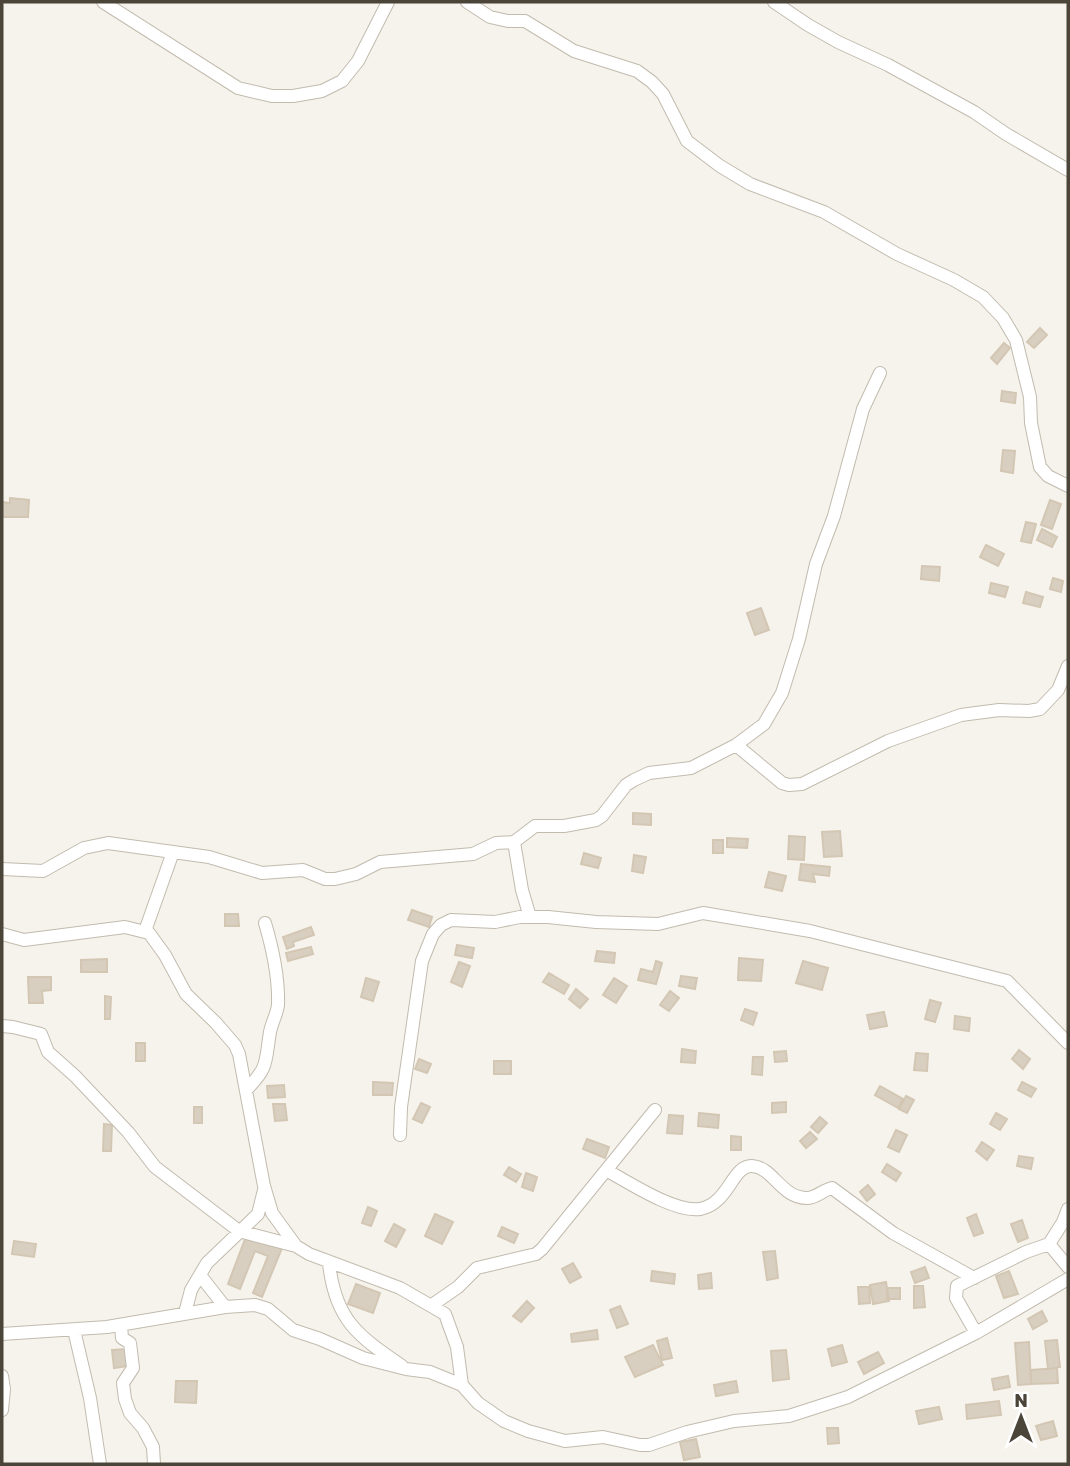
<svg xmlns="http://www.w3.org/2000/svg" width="1070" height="1466" font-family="Rubik,sans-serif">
<rect width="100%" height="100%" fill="#f6f3ec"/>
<path fill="#d8cfc1" stroke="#d3c7b4" stroke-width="2" d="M1040,328L1047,335L1034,348L1027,342Z
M1004,343L1010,348L997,364L991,358Z
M1002,391L1016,393L1015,403L1001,401Z
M1003,450L1015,451L1013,473L1001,471Z
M10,498L29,500L28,517H2V502L10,503Z
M1050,500L1061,504L1052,529L1041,525Z
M1026,522L1036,524L1031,543L1021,541Z
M1042,529L1057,537L1052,547L1037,540Z
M986,545L1004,554L998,566L980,557Z
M922,566L940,567L939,581L921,579Z
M1053,578L1063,581L1061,592L1050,589Z
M991,583L1008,587L1005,597L989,593Z
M1026,592L1043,597L1040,607L1023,603Z
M761,608L769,630L755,635L747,613Z
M633,813L651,814V825L633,824Z
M840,831L842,856L824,857L822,832Z
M789,836L805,837L804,860L788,859Z
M727,838L748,839L747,848L727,847Z
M713,840H723V853H713Z
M584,853L601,858L598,868L581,864Z
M634,855L646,857L643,873L632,871Z
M801,864L830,867L829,876L813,874L815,882L799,880Z
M769,872L786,876L782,891L765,887Z
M412,910L432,917L429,927L408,920Z
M225,914H238L239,926H225Z
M311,927L314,935L293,942L294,946L287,949L283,937Z
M457,945L474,948L472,958L455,955Z
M311,947L313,954L288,961L286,953Z
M597,951L615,953L614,963L595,961Z
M739,958L763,960L761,981L738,980Z
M107,959V972H81V960Z
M656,961L662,963L656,984L638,980L641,969L653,972Z
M803,961L828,968L822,990L796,983Z
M459,962L470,966L462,987L451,982Z
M549,973L569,985L564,994L543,982Z
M681,976L697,978L695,989L679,986Z
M28,977H51V990L42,991L43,1003H29Z
M366,978L379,982L373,1001L361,997Z
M614,978L627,986L616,1003L603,995Z
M576,989L588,999L580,1008L569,999Z
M670,991L679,998L669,1011L660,1005Z
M105,996L111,997L110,1019H105Z
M930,1000L941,1003L935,1022L925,1019Z
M745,1009L757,1013L753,1025L741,1020Z
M884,1012L887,1026L870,1029L867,1015Z
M955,1016L970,1018L969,1031L954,1029Z
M136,1043H145V1061H136Z
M682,1049L696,1051L695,1063L681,1062Z
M1019,1050L1030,1059L1023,1069L1012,1059Z
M786,1051L787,1061L775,1062L774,1052Z
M916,1053L928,1054L927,1071L914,1070Z
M753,1057H763L762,1075L752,1074Z
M419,1059L431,1064L427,1073L415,1069Z
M494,1061H511V1074H494Z
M373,1082L393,1083L392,1095H373Z
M1022,1082L1036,1089L1031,1097L1018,1090Z
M284,1085L285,1097L268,1098L267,1086Z
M880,1086L903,1099L898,1108L875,1095Z
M906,1096L914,1100L907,1113L899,1109Z
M786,1102V1112L772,1113V1103Z
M421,1103L430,1107L422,1123L413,1119Z
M273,1104H285L287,1120L275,1121Z
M194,1107H202V1123H194Z
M699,1113L719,1115L718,1128L698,1126Z
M996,1113L1007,1119L1000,1130L990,1124Z
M669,1115L683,1116L682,1134L667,1133Z
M820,1117L827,1123L818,1133L811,1127Z
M104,1124L112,1125L111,1151H103Z
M896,1130L907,1135L899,1152L888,1147Z
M810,1132L817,1139L806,1148L800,1141Z
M731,1136L741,1137V1150H731Z
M587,1139L609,1147L605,1158L583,1149Z
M982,1142L994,1150L987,1160L976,1151Z
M1019,1156L1033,1158L1031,1169L1017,1166Z
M887,1164L901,1173L896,1181L882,1172Z
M509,1167L521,1174L516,1182L504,1175Z
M526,1173L537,1177L533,1191L522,1187Z
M868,1185L875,1194L867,1201L860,1192Z
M368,1207L377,1211L371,1226L362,1223Z
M435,1214L453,1222L442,1244L425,1236Z
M976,1214L983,1233L974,1236L967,1218Z
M1022,1220L1028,1238L1018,1242L1011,1224Z
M394,1224L405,1230L396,1247L385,1241Z
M502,1227L518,1234L514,1243L498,1236Z
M247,1234L282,1248L262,1297L253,1293L268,1256L255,1251L240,1289L228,1284Z
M14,1241L36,1244L34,1257L12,1254Z
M775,1251L778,1278L767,1280L763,1252Z
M573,1263L581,1277L570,1283L562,1269Z
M925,1267L929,1278L915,1283L911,1272Z
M652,1271L675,1274L674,1284L651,1281Z
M1009,1271L1018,1294L1004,1298L996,1276Z
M711,1273L712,1288L699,1289L698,1275Z
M886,1282L889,1301L873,1304L870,1285Z
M356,1284L380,1293L373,1313L348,1304Z
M914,1286H923L925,1307L914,1308Z
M858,1287H869L870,1303L859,1304Z
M887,1288H900V1299H887Z
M527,1301L534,1308L521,1322L513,1316Z
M620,1306L628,1324L617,1328L610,1310Z
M1042,1311L1047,1321L1033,1329L1028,1319Z
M597,1330L598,1339L572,1342L571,1334Z
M667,1338L672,1358L662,1360L657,1341Z
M1057,1340L1060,1367L1048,1369L1045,1341Z
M1029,1342L1031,1384L1018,1385L1015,1343Z
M653,1345L663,1365L635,1377L625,1357Z
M842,1345L847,1362L832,1366L828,1349Z
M127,1349L128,1366L114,1368L112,1350Z
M786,1350L789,1379L773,1381L771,1351Z
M878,1352L884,1363L864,1374L858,1362Z
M1057,1368L1058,1383L1031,1384V1370Z
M1008,1376L1010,1387L994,1390L992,1379Z
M176,1381H197L196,1403L175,1402Z
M736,1381L738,1392L716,1396L714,1385Z
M999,1401L1001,1415L967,1419L966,1405Z
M939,1407L942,1419L919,1424L916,1411Z
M1053,1421L1057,1436L1041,1440L1036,1426Z
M827,1428H838L839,1443L828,1444Z
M696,1439L700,1457L684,1460L680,1442Z"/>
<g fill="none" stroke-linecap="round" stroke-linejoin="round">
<defs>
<path id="minor" d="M103,2L238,88L272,96H293L322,91L342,81L358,61L388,2
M467,2L490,17L508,21H525L574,51L637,71L652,82L663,94L687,141L720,166L750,184L824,212L897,254L954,280L983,297L1003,318L1016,340L1030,397L1031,423L1040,467L1048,476L1068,486
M774,2L808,25L838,42L888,65L974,112L1006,134L1068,170
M736,745L782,783L789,785L802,784L888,741L961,715L999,710L1029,711L1040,709L1058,690L1068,666
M514,842L522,890L530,917
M2,869L43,871L84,848L108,843L209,857L262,873L303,870L325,879H335L356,874L380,862L473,854L496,843L514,842L535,826H564L596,820L602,816L626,785L634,780L649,773L691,768L736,745L764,724L782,693L799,639L816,564L834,516L863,409L880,373
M145,931L173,852
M2,934L24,940L125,927L149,933L165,955L186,994L216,1023L235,1045L239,1054L264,1186L272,1213L296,1246L309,1254L400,1288L445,1314L457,1347L462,1385L478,1403L504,1421L528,1431L565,1441L603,1437L640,1445H649L687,1432L734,1421L789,1416L848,1397L976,1333L1068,1279
M2,1026L13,1027L41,1034L48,1052L75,1076L128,1132L155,1167L239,1231L296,1246
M246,1090C269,1067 265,1062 270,1032C272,1022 277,1014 278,1005C279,977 273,950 265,923
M400,1135L401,1107L422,961L433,934L441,925L451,920L495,922L520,917H548L596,922L658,924L703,913L810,931L1007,981L1068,1043
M606,1170C628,1182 675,1213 700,1209C729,1204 732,1165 752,1166C773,1167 781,1198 807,1198C816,1198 823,1190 832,1188L893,1233L974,1278
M1049,1244L1068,1267
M329,1263C335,1320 358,1336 402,1366
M200,1275L225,1307
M432,1305L458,1287L477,1268L536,1254L542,1249L655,1110
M185,1313L191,1290L207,1263L258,1214L264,1190
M121,1325L122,1338L130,1343L133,1368L123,1383L125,1399L130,1413L143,1428L153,1447L154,1464
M74,1330L90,1398L100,1464
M976,1333L956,1298L957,1286L1026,1252L1049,1244L1063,1222L1068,1209
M2,1334L107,1327L225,1307L255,1305L268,1309L293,1330L320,1339L363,1358L406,1369L430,1372L462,1385
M2,1376L4,1389L2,1410"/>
</defs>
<use href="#minor" stroke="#c2bbae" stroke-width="14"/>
<use href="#minor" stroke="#fff" stroke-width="12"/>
</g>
<rect width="1070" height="1466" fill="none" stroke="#4b4439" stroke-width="7"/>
<g transform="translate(1021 1417)" stroke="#ffffff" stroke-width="5" paint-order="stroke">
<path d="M0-5L12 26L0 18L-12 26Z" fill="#4b4439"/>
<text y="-10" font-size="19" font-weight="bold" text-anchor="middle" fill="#4b4439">N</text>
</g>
</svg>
